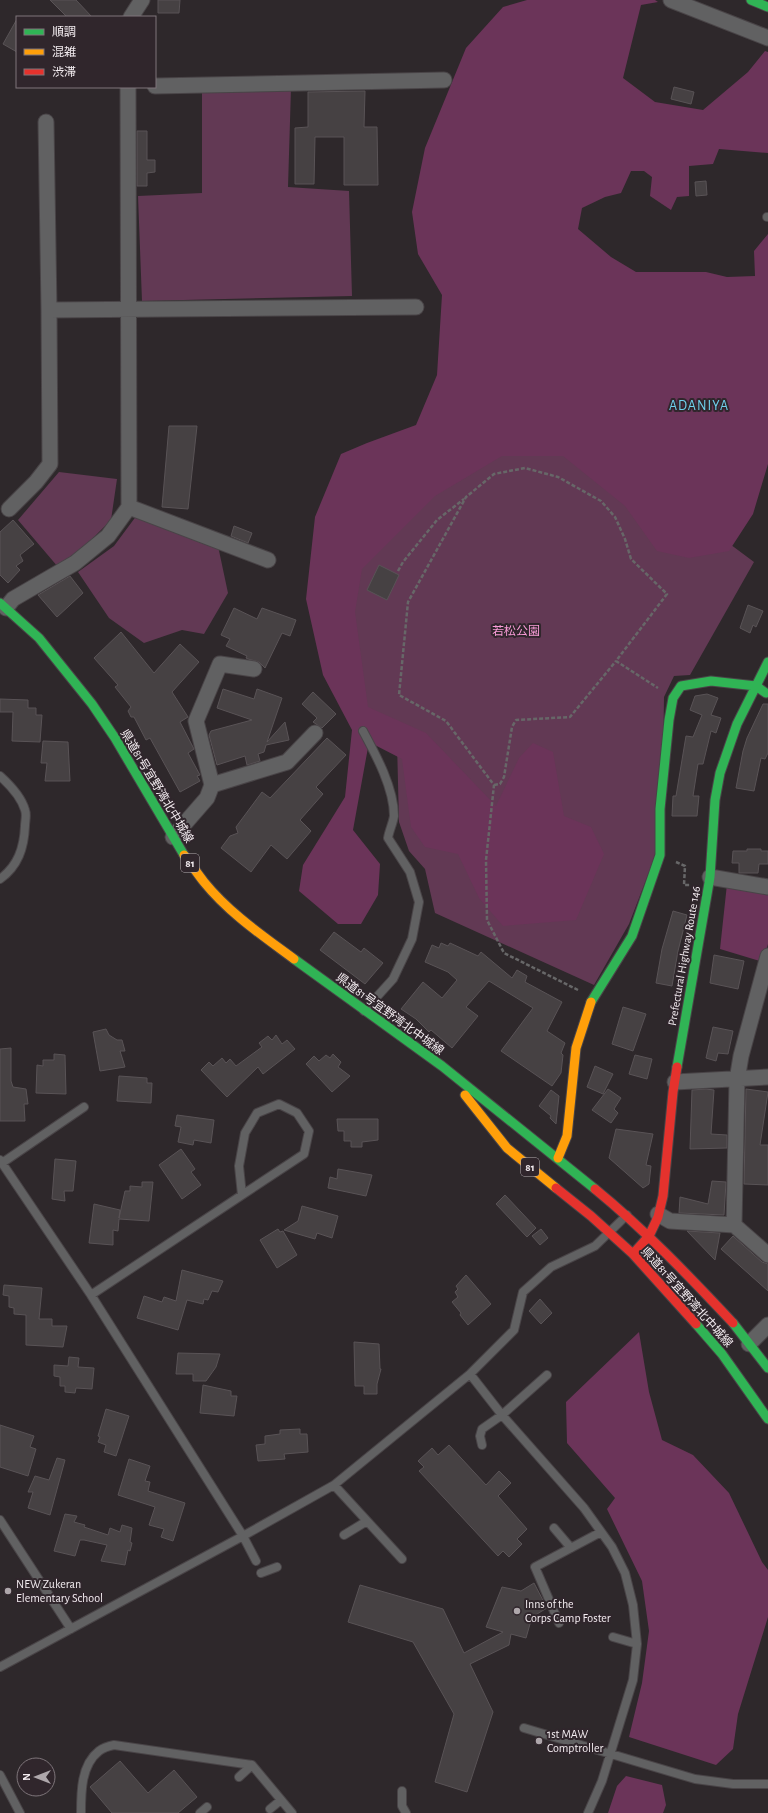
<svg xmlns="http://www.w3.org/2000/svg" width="768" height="1813" font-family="'Alegreya Sans','Noto Sans JP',sans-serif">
<rect width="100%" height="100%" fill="#2e282b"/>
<path fill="#623954" d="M291,88L288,187L349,191L352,296L142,301L138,196L202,193V91Z
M503,375L754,562L690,675L674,676L664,697L662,838L629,924L594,985L435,913L425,869L409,851L399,822L397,743L359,714L352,656L356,564Z
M59,472L117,479L111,520L85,546L58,567L18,520Z
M137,515L218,546L228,593L204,634L182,630L144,643L109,618L78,572L114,546Z"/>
<path fill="#6b3459" d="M527,0H655L658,2L641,5L623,78L655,102L703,110L748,72L765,51L768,52V153L719,149L713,164L689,166V196L677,197L671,210L650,196L652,177L644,171H631L621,193L605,197L582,208L578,229L611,257L636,272H706L727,277L755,276L754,251L768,234V464L753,514L729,551L689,558L657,551L625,506L563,456H502L435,496L362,569L355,612L368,707L426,733L496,806L519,758L533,743L553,752L564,816L591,827L604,854L576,920L503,926L479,898L458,854L425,847L411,827L402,759L369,742L353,830L380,864L378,895L361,924H338L299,891L303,865L345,797L352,730L323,675L306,599L315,517L341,454L367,443L416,425L437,375L442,295L418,254L412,212L425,148L466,48L503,7Z
M727,884L768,890V944L763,962L720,949Z
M639,1332L649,1392L662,1440L693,1455L729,1493L762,1562L768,1570V1617L738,1714L733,1749L716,1765L629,1737L642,1683L649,1631L642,1581L607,1509L615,1498L567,1443L566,1402Z
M626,1776L662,1785L666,1805L663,1813H608L617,1786Z"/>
<path fill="#464143" stroke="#595356" d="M50,0H76L92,17H67Z
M158,0H180L179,13H158Z
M17,19V52L3,44Z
M674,87L694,92L691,104L671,99Z
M365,91L364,127H377L378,185H344V137H315L314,184H295V128L308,127V92Z
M137,131H147V160H155V172L147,173V186H137Z
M706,181L707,195L696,196L695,182Z
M169,426H197L188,509L162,507Z
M13,520L34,544L20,555L23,561L16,566L20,570L8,583L0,575V532Z
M234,526L252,533L248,543L231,536Z
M379,565L399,575L387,600L367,590Z
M70,576L83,593L57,617L38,595Z
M748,605L763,611L756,627L753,625L750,633L740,628Z
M234,608L257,619L262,608L296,620L290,636L282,633L265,668L259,662L248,659L246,658L247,656L226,646L230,639L221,635Z
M121,632L154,673L180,644L199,662L172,692L188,717L180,722L194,749L188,753L200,775L197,776L200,781L180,792L150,738L146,740L134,717H131L128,711L131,707L115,687L118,685L94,658Z
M223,689L254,699L257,689L282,698L267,742L285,722L289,740L266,745L264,752L258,754L260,761L247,765L245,756L217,765L209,735L211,731L252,720L217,708Z
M313,692L336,714L322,728L313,722L317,718L302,704Z
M707,694L718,698L711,715L721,718L716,733L711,731L703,764H698L693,796H699L697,816H672L673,796H676L686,736L693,737L702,715L690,710L695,696Z
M0,699L28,700V708H36V715H42L40,742L12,741L13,712H0Z
M763,704H768V753L765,759L761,758L754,791L736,788L743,751L747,738Z
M327,738L346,755L316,787L323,794L300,820L311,831L287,859L271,845L251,872L221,848L230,836L238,833L236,827L262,792L270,798Z
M43,741L68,742L70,781H45L47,763H41Z
M747,849H761V851H768V864H759L758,873H739V863H732L733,851H747Z
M673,911L687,915L678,951L672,986L656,983L662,949Z
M334,932L361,952L364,948L383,963L365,984L320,950Z
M441,943L448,946L450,943L478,956L481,952L512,978L517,970L527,976L525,982L562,1002L547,1031L565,1043L561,1053L563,1055L561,1073L552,1086L501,1051L533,1008L489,981L466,1007L478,1016L452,1048L431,1030L429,1032L416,1019L401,1009L423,982L442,998L457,980L448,972L425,962L432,945L439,948Z
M714,955L744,961L738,989L710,983Z
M623,1007L646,1014L633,1051L612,1044Z
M713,1027L733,1031L728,1054L718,1053L716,1061L706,1058Z
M106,1029L109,1035L117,1040H122L125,1051H120L125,1067L100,1071L93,1032Z
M276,1035L282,1044L287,1040L295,1049L263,1074L258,1067L227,1097L201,1070L209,1062L213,1066L222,1058L226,1063L230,1059L236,1066L262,1047L259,1043L268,1036L272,1040Z
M11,1048V1081L13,1087L26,1089L28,1104H24L25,1121H0V1049Z
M54,1054L65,1055L66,1094L36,1093L37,1065L43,1066V1060H54Z
M333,1054L341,1062L338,1067L350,1076L332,1092L306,1064L314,1056L319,1061L326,1055L330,1058Z
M635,1055L652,1059L647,1079L629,1074Z
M595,1066L613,1074L603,1094L587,1087Z
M119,1076L147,1078V1083H152L151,1103L117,1101Z
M608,1089L621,1098L614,1109L618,1113L611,1123L592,1110Z
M706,1089L714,1090L711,1134L727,1135V1148L690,1149L692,1090Z
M746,1089L768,1092L760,1145H768V1185L744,1184Z
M551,1090L559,1096L556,1124L550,1118L551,1116L539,1106Z
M177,1115L214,1120L211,1143L194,1140L193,1145L178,1142L181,1127L175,1126Z
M337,1119H378V1140L362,1142V1147H351V1141H344V1131H338Z
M616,1129L653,1134L646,1165L651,1166L649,1184L643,1188L609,1158Z
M181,1149L195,1169L191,1172L201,1185L182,1199L159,1165Z
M55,1159L76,1161L73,1191H64L65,1201L52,1199Z
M338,1169L372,1175L366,1196L328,1188L330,1177L337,1179Z
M712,1181L726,1182L724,1215L679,1213L680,1197L708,1204Z
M142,1182H153L149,1221L119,1219L118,1231L113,1230V1245L89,1243L94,1204L120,1210L119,1218L125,1191H130V1186L142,1187Z
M505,1195L536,1228L527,1237L496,1204Z
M302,1206L338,1216L332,1238L317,1233L315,1239L284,1230L298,1221Z
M278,1229L280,1232L283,1231L297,1255L277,1268L260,1240Z
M541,1229L548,1238L540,1245L532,1236Z
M687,1231L720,1233L715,1260Z
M733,1236L762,1262L768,1264V1291L721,1249Z
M182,1270L223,1281L218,1292L212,1291L208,1300L204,1299L203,1304L187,1300L178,1330L137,1318L144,1296L162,1302L164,1297L176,1301Z
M466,1275L491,1304L468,1325L460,1315L461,1313L452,1302L458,1297L455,1292L458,1289L456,1286Z
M4,1285L42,1288L39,1319H52V1326H67L63,1347L26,1345V1315L14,1314V1308L9,1307V1296L3,1295Z
M540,1299L552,1313L541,1324L529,1311Z
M354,1342L379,1344L380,1369H381L377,1384V1394H364V1386H355Z
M178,1353L220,1354L216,1367L206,1381H193V1374H176Z
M69,1357L79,1358L78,1367L94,1368L92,1389L76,1388L75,1393L65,1392V1386H60V1377L54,1376V1365L68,1366Z
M203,1385L231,1391V1396H237L234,1416L200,1413Z
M106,1409L129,1416L116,1456L104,1452L106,1445L98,1442L100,1437L98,1436Z
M0,1425L34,1436L30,1447L36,1449L28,1476L0,1467Z
M300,1429V1434H307L308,1452L284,1454L285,1459L258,1461L256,1445L265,1444V1436L280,1434V1430Z
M449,1445L486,1485L499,1471L511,1483L498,1496L527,1529L517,1539L522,1544L509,1557L503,1551L498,1556L419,1471L424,1467L418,1461L432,1448L438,1455Z
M57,1458L65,1460L50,1515L28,1508L33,1492H28L35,1476L49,1480Z
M129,1459L150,1466L145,1481L150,1482L148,1491L185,1503L173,1541L161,1537L164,1529L149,1525L155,1507L118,1495Z
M65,1514L77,1516L74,1522L85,1525L84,1527L108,1535L110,1528L120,1532L122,1525L132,1528L130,1542L132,1543L130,1551L128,1550L125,1565L101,1561L107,1545L84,1540H80L75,1556L54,1551Z
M534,1583L547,1608L532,1617L526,1638L511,1634L509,1645L470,1664L493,1712L467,1792L435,1782L454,1714L413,1642L348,1622L360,1585L443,1609L464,1653L503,1632L486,1627L502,1587L521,1591Z
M120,1761L148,1793L174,1770L197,1797L178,1813H112L90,1787Z"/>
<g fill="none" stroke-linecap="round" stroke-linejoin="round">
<defs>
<path id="lane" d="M767,217H768
M363,731C376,755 394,788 394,816C393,823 389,831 388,838L410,872L419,902L412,939L393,979L364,1011
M0,776C10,785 21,796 25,810C27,815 25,821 25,826C24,848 18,866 0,879
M279,1104L297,1113L309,1131L304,1154L242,1195L239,1166L245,1133L257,1113Z
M0,1160L91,1295L243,1536L256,1561
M2,1163L84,1107
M91,1295L242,1195
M470,1374L502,1415L584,1508L612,1547L625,1573L633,1605L637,1644L633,1680L602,1781L588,1813
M482,1445L480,1436L482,1429L502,1415L547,1375
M334,1485L402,1559
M0,1520L71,1629
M554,1528L571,1548
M344,1535L367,1521
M261,1573L277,1567
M559,1623L535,1567L601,1532
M613,1637L637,1644
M0,1667L243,1536L334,1485L470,1374L514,1330L523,1292L551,1267L595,1246L627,1215
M524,1728L695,1779L733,1784H768
M0,1775L20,1813
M239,1777L252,1765
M402,1791V1806L406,1813
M270,1809L281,1800
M81,1813C81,1792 81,1765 99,1751C103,1748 109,1746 114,1745L252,1765L292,1813
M200,1813L207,1807"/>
<path id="street" d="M671,0L768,38
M131,17L142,0
M155,86L444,80
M46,122L49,310L416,307
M129,507L268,560
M9,509L36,482L50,464L49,310
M6,608L13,599L75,563L108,536L129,507L128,87
M212,785L196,721L220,664L254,669
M173,837L207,798L212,785L287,762L315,733
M710,877L768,887
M675,1082L768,1077
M658,1214L670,1221L734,1225L768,1255
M734,1225L737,1080L741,1056L768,956
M749,1344L768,1325"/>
<path id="fast" d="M751,0L768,7
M0,603L39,638L92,704L115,738L184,855
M294,959L442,1066L595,1189
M591,1002L632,936L660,855V809L669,720L673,698L681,686L711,681L756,686L766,693
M677,1067L710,877L715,800L720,773L737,724L768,662
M733,1323L768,1368
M696,1324L722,1354L768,1419"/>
<path id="slow" d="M184,855C191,864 197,873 204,882C229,913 263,936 294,959
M465,1095L507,1148L556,1188
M558,1158L567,1136L576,1048L591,1002"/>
<path id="jam" d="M556,1188L591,1216L633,1254L696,1324
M595,1189C645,1230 689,1276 733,1323
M633,1254L649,1236L658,1217L663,1196L673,1092L677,1067"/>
</defs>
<use href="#lane" stroke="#494447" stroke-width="10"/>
<use href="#street" stroke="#494447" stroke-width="17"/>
<use href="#fast" stroke="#494447" stroke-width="11"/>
<use href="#slow" stroke="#494447" stroke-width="11"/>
<use href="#jam" stroke="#494447" stroke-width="11"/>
<path stroke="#676768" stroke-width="2.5" stroke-dasharray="4 2" stroke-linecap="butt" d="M398,571L403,562L437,520L464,499
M494,785L500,784L504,777L512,727L516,720L570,717L616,661
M676,862L685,866L684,885H691
M578,990L504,953L487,920L486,860L494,785L446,721L399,695L408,602L466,497L494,474L525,468L558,477L601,501L615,517L625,539L631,559L667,594L616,661L658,688"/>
<use href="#lane" stroke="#616162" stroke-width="8"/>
<use href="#street" stroke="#616162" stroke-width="15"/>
<use href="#fast" stroke="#30b455" stroke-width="9"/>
<use href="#slow" stroke="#ff9f0a" stroke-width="9"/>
<use href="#jam" stroke="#e5322d" stroke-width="9"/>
</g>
<g fill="#aea7ab" stroke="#30262c" stroke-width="1.5">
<circle cx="8" cy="1591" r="4"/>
<circle cx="517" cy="1611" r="4"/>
<circle cx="539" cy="1741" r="4"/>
</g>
<g text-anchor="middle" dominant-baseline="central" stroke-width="4" stroke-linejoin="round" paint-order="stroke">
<g fill="#30262c" stroke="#b8b1b5" stroke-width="1">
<rect x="181" y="854" width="18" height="18" rx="3"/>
<rect x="521" y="1158" width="18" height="18" rx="3"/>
</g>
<g font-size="11" font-weight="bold" fill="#f3ecf0">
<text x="190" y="863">81</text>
<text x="530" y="1167">81</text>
</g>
<g font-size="12" fill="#f99cd8" stroke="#30262c">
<text x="516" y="631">若松公園</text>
</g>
<g font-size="12" fill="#f3ecf0" stroke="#30262c">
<text transform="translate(157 786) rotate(59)">県道81号宜野湾北中城線</text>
<text transform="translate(684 956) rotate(-80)">Prefectural Highway Route 146</text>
<text transform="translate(390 1014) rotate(36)">県道81号宜野湾北中城線</text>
<text transform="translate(687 1297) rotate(48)">県道81号宜野湾北中城線</text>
</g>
<g font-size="12" fill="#f3ecf0" stroke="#30262c" text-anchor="start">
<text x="16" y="1584">NEW Zukeran<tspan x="16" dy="14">Elementary School</tspan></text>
<text x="525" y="1604">Inns of the<tspan x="525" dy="14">Corps Camp Foster</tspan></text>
<text x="547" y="1734">1st MAW<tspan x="547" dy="14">Comptroller</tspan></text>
</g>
<g font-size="14" letter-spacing="1" fill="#6fd1ed" stroke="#30262c">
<text x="699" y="406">ADANIYA</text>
</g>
</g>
<rect x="16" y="16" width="140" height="72" fill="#30262c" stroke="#7e757a"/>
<rect x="24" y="29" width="20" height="6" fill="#30b455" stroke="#7e757a"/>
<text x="52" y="36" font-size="12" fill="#f3ecf0">順調</text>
<rect x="24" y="49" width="20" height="6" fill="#ff9f0a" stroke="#7e757a"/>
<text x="52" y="56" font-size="12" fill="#f3ecf0">混雑</text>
<rect x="24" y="69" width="20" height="6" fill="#e5322d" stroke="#7e757a"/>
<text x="52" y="76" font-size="12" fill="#f3ecf0">渋滞</text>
<g transform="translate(36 1777) rotate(270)"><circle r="19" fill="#30262c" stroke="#7e757a"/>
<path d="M0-3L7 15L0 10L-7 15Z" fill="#aea7ab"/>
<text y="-6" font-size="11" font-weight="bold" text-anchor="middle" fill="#f3ecf0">N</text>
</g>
</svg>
